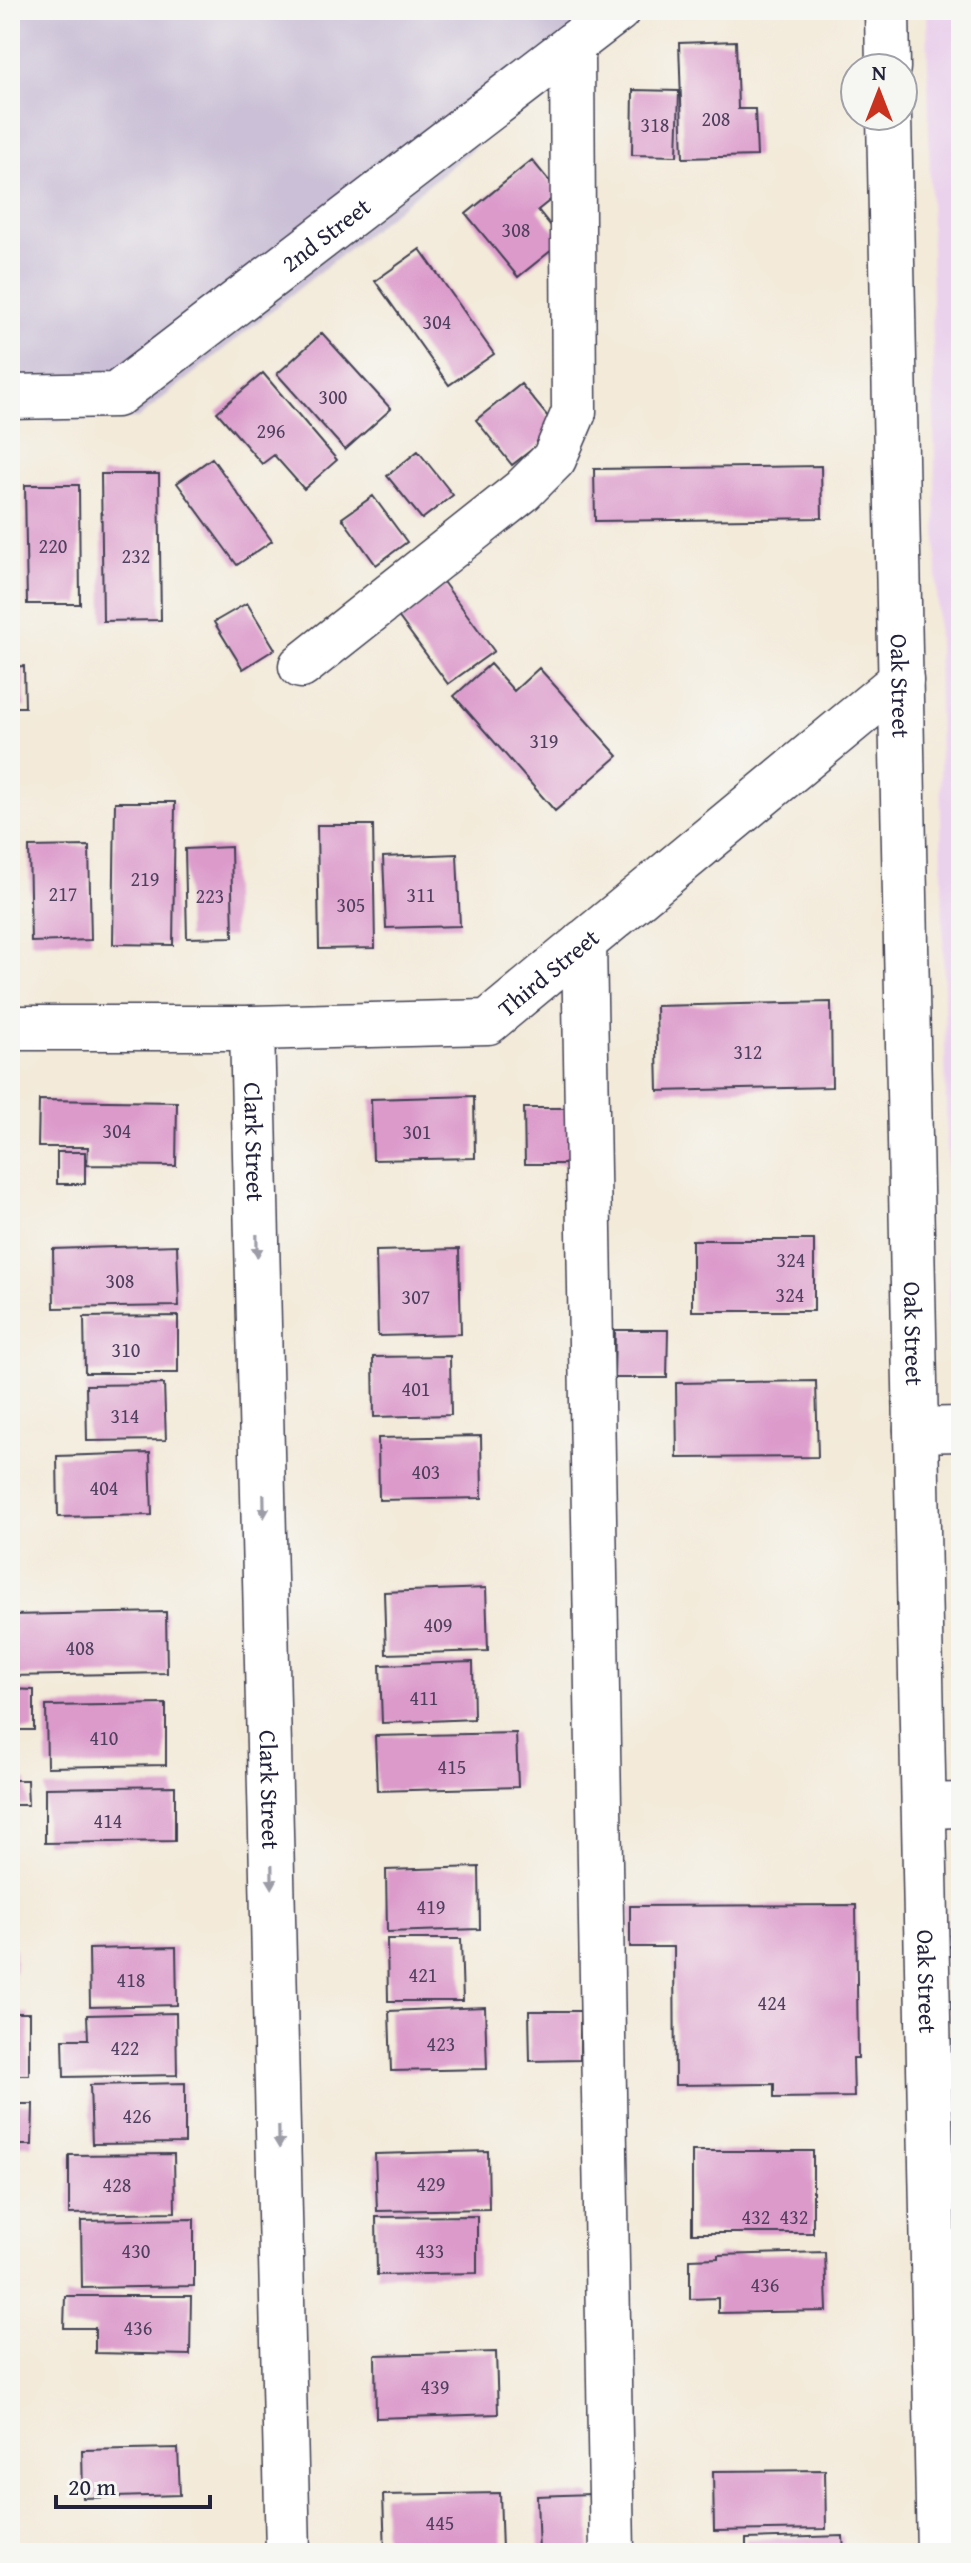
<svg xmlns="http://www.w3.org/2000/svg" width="971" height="2563" viewBox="0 0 971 2563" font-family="'Gentium Book Plus',serif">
<rect width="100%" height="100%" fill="#f6f6f2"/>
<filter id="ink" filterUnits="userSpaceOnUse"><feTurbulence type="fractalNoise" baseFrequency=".0125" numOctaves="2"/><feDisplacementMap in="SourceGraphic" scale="16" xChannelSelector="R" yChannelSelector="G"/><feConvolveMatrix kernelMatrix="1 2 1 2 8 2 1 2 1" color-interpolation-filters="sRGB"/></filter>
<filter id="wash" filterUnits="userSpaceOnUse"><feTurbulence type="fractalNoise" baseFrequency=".006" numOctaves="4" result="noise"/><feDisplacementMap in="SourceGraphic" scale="32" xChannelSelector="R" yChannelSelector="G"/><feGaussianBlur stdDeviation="1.8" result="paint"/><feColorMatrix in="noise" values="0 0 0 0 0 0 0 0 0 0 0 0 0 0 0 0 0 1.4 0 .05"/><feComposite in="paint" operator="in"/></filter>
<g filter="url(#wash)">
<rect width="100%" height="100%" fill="#f3ead9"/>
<!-- built -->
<path fill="#ead1ec" d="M927,10H961V1389L951,1390Z"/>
<!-- industrial -->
<path fill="#cabfd6" d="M10,10H645L137,419L10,421Z"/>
<g id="blocks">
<!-- building -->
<path fill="#dc9acb" d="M736,41L738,109H755L757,156L683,158L679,43Z
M633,90L679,91L677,156L632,155Z
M532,160L559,193L538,210L563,241L518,277L466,214Z
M420,249L494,354L449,385L375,281Z
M322,333L391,409L345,450L277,374Z
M263,373L337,460L304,489L274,455L262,464L217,412Z
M521,384L558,429L512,465L476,420Z
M418,451L453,495L422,519L387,476Z
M212,458L272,541L237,565L177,483Z
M821,466L822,518L595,521L594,469Z
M101,474H159L161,620L103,621Z
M25,485H79L80,604H27Z
M373,496L407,542L376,565L342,518Z
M441,579L494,651L448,684L395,612Z
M247,603L275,649L243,669L214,622Z
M490,664L514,691L539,668L618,756L555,811L454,696Z
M24,666L25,707H10V667Z
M115,802H175L173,945L113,944Z
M317,825H373L375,948L319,949Z
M89,846L91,940L31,942L29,847Z
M231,847L233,937L187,938L185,849Z
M457,854L460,926L386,928L383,857Z
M831,1002L832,1087L658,1091L656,1006Z
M474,1096L475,1158L373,1160L371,1099Z
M39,1100L177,1102L176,1166L87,1165L88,1147H38Z
M524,1108H571V1164H525Z
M57,1152H85V1184H57Z
M692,1240H814V1311H692Z
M177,1245L179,1306L54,1308L53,1249Z
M459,1249L461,1334L378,1336L376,1251Z
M178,1316V1373H85L84,1317Z
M615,1330H668L667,1378H614Z
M450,1356L451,1415L374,1417L373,1357Z
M816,1381L818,1457L677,1458L676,1383Z
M164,1384L166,1440L87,1441L86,1385Z
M481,1436L482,1498L379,1500L378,1438Z
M150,1453L152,1515L58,1517L57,1456Z
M486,1588L488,1651L386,1654L384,1592Z
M166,1612L167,1673L10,1676V1615Z
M473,1662L474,1719L382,1723L380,1665Z
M10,1689L34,1690V1730H10Z
M166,1704V1765L47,1767L46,1706Z
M516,1733L518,1787L377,1791L375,1736Z
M10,1780H27L28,1805H10Z
M175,1786V1841L45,1843V1788Z
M479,1867L480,1929L387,1932L386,1870Z
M856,1905L858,2058H853L854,2097L774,2098V2084L675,2085L674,1947H630V1906Z
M387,1939H461L463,2001H388Z
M176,1947L177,2005L90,2007L89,1949Z
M10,1948H15V1973L10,1972Z
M485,2007L487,2069L391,2071L389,2011Z
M529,2011H580V2060L530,2061Z
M10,2013H29V2075H10Z
M176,2013L177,2075L64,2077L63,2039H88L87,2015Z
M185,2083V2143L92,2144L90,2085Z
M10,2104H33L32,2145H10Z
M488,2151L489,2209L377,2211L375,2154Z
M692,2151H813V2233H692Z
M174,2154L175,2212L69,2214V2155Z
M477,2216V2273L377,2275L376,2217Z
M194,2219V2286L82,2288L81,2221Z
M825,2252L827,2311L718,2313V2298L690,2299V2259L718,2258V2255Z
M65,2296H191L190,2355L95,2353V2328H64Z
M496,2352L498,2414L376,2418L375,2355Z
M178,2448L180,2495L83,2498L82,2450Z
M825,2470L826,2529L714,2531L713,2471Z
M500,2493L502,2550L385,2553L383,2495Z
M590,2494V2552L539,2553L537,2496Z
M843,2536L844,2553H746V2539Z"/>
</g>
</g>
<g filter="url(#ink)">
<use href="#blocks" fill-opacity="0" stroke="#414053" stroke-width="2"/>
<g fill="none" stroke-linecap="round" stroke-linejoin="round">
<defs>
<g id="minor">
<path id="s1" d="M10,397L116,395L618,10"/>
<path d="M301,666L522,491L554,459L574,412L572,45"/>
<path d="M584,942L612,2553"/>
<path id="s2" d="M10,1028H252L488,1022L901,680"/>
<path id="s3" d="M252,1028L288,2553"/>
<path d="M924,1806L961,1805"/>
</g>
<g id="major">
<path d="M887,10L888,68"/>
<path id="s4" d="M889,116L939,2553"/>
<path d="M916,1430L961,1429"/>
</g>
</defs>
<!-- minor casing -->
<use href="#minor" stroke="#414053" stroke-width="47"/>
<!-- major casing -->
<use href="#major" stroke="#414053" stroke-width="47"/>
<!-- minor -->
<use href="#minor" stroke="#fff" stroke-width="44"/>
<!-- major -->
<use href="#major" stroke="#fff" stroke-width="44"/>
</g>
<!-- one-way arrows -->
<defs><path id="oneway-solid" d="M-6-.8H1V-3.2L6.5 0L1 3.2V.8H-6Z" transform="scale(2)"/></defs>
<g fill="#9c9ca7">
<use href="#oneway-solid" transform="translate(257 1246) rotate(89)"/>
<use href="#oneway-solid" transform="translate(264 1506) rotate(89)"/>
<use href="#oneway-solid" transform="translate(272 1877) rotate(89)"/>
<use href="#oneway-solid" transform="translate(279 2137) rotate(89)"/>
</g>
</g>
<g text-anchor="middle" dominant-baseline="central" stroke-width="6" stroke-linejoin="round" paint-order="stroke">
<!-- number labels -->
<g font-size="20" fill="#50405f">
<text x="716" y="118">208</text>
<text x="655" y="124">318</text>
<text x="516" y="229">308</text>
<text x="437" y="321">304</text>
<text x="333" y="396">300</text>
<text x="271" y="430">296</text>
<text x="53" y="545">220</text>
<text x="136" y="555">232</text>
<text x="544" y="740">319</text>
<text x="145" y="878">219</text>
<text x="63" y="893">217</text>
<text x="421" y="894">311</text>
<text x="210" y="895">223</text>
<text x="351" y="904">305</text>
<text x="748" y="1051">312</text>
<text x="117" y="1130">304</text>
<text x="417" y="1131">301</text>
<text x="791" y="1259">324</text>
<text x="120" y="1280">308</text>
<text x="790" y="1294">324</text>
<text x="416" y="1296">307</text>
<text x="126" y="1349">310</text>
<text x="416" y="1388">401</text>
<text x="125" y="1415">314</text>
<text x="426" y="1471">403</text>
<text x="104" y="1487">404</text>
<text x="438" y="1624">409</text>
<text x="80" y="1647">408</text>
<text x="424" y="1697">411</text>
<text x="104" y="1737">410</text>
<text x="452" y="1766">415</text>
<text x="108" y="1820">414</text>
<text x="431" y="1906">419</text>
<text x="423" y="1974">421</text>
<text x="131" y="1979">418</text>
<text x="772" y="2002">424</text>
<text x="441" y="2043">423</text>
<text x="125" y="2047">422</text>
<text x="137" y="2115">426</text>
<text x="431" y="2183">429</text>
<text x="117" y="2184">428</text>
<text x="756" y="2216">432</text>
<text x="794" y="2216">432</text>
<text x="136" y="2250">430</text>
<text x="430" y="2250">433</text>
<text x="765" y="2284">436</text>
<text x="138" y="2327">436</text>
<text x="435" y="2386">439</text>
<text x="440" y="2522">445</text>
</g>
<!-- street labels -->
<g font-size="24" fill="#22223b" stroke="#f6f6f2">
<text stroke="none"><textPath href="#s1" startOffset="370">2nd Street</textPath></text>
<text stroke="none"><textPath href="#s4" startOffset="570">Oak Street</textPath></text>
<text stroke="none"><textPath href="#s2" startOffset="556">Third Street</textPath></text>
<text stroke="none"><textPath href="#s3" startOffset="114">Clark Street</textPath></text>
<text stroke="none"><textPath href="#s4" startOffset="1218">Oak Street</textPath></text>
<text stroke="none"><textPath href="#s3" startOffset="762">Clark Street</textPath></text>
<text stroke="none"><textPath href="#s4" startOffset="1866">Oak Street</textPath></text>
</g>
</g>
<!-- margin -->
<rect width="971" height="2563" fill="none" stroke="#f6f6f2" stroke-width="40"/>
<!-- north arrow -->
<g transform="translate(879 92)"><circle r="38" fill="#f6f6f2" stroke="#a1a1a9" stroke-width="2"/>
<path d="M0-6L14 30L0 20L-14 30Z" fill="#c8321e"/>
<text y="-12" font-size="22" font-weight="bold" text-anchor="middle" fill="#22223b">N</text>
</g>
<!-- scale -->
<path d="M56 2495v12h154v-12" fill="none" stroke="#22223b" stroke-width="4"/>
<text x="68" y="2495" font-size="24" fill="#22223b" stroke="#f6f6f2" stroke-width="6" paint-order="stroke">20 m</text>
</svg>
